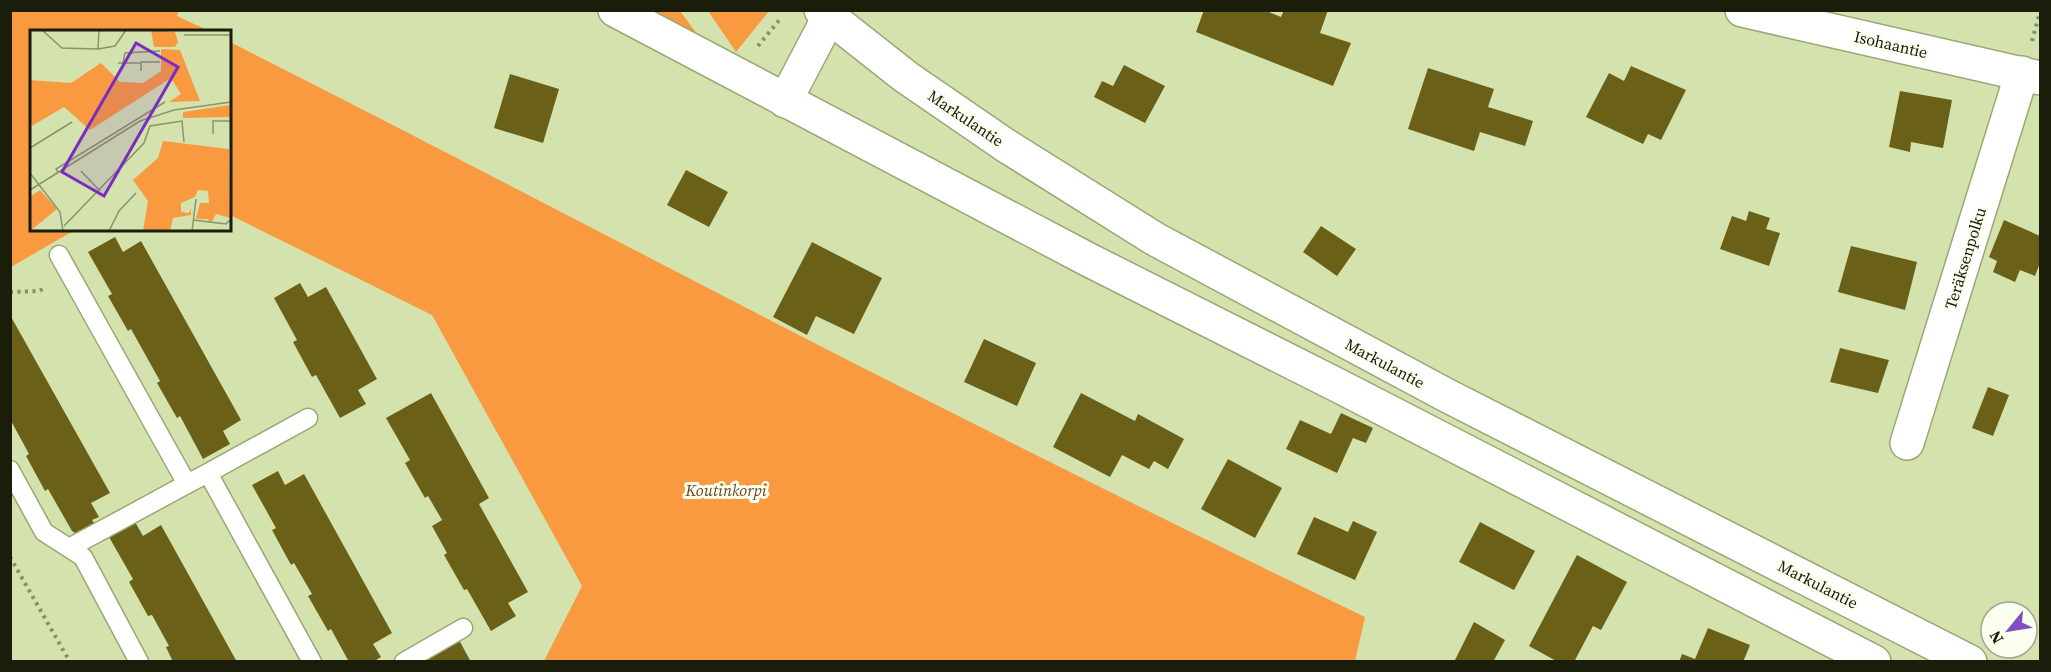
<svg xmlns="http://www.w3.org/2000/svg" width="2051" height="672" viewBox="0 0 2051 672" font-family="'Source Serif 4',serif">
<rect width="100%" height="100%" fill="#d4e3ad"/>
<!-- green -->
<path fill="#f99a40" d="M11,10L179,11L177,16L209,31L32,32V230H75L11,267Z
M650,11H680L697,34Z
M708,11H769L736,52Z
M230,42C450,153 669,269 889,381C1047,461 1205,540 1365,617L1355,661H544L582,586L432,315L230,215Z"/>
<!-- building -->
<path fill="#6b6017" d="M1204,10H1264L1281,17L1284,10H1328L1320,33L1351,43L1333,86L1196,32Z
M1124,65L1165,86L1145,123L1094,97L1102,81L1113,86Z
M1631,66L1686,90L1661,140L1648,134L1643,144L1586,117L1609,73L1624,81Z
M1428,68L1494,89L1488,107L1533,121L1525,146L1480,132L1474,151L1408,129Z
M510,74L559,89L543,143L494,128Z
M1900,91L1952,100L1943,148L1911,142L1910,152L1889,147Z
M686,170L728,192L709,227L667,205Z
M1749,211L1770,218L1766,229L1780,233L1769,266L1720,249L1732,216L1746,221Z
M2004,220L2040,236V263L2035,276L2020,270L2015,282L1993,272L1997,261L1989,257Z
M1321,226L1356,249L1337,276L1303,252Z
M115,237L123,252L141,241L241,420L223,431L230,444L203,459L180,416L177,418L157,383L160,381L131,329L128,331L108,296L112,294L88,252Z
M812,242L882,278L854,334L816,316L807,335L773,317Z
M1851,246L1917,262L1905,310L1838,292Z
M300,283L308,297L326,287L377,379L358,390L366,404L340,418L316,375L312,377L293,342L297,340L274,298Z
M10,315L110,493L91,503L99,517L92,520L94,523L75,533L72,531L48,489L45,491L26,456L29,454L10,419Z
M984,339L1036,363L1017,406L964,382Z
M1840,348L1889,360L1878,393L1830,382Z
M1988,387L2009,395L1993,436L1972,428Z
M431,393L489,498L479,504L528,592L508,603L516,616L491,631L467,589L464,590L444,555L447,553L432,526L442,520L428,496L425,498L405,463L410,460L386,418Z
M1081,393L1135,421L1138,414L1184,439L1168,469L1154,461L1149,469L1122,455L1110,477L1053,447Z
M1341,413L1373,428L1366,443L1353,438L1337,473L1286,449L1300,420L1331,434Z
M1228,459L1282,488L1255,538L1201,509Z
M278,471L285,485L304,474L392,633L373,644L381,657L373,662H349L331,629L328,631L308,596L312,594L294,563L291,565L272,530L276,528L252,485Z
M1314,517L1348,532L1353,521L1377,532L1355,580L1297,554Z
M135,522L143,536L161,525L237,662H173L166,647L169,646L152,615L148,616L129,582L133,579L109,537Z
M1480,522L1535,551L1514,590L1459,562Z
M1577,555L1627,582L1601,630L1593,626L1574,662H1558L1529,646Z
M1474,622L1505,640L1493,662H1454Z
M1708,628L1750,645L1743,662H1679L1682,654L1695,659Z
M459,640L471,662H421Z"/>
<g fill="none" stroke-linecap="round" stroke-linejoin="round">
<defs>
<path id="lane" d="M59,255L187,484L208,473
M308,418L208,473L312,662
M10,470L44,532L83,557L139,662
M69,548L187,484
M404,662L463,628"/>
<path id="street" d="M615,10L1089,260L1343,388L1874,662
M1742,10L2040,78
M785,101L829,17
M1907,443L2022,73"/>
<path id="secondary" d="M821,10L906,77L1005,145L1155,239L1446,395L1970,662"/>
</defs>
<!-- lane casing -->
<use href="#lane" stroke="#99a774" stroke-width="21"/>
<!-- street casing -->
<use href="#street" stroke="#99a774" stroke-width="36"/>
<!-- secondary casing -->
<use href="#secondary" stroke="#99a774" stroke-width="36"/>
<!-- path -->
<path stroke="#859068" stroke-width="4" stroke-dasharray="3 4.5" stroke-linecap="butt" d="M2032,41L2040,12
M758,46L781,18
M10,292L39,291L45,288
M10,557L70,662"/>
<!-- lane -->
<use href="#lane" stroke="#fff" stroke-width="18"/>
<!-- street -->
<use href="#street" stroke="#fff" stroke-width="33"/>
<!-- secondary -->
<use href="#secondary" stroke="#fff" stroke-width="33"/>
</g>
<g text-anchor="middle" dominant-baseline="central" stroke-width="6" stroke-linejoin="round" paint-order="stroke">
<!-- street labels -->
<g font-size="16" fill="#191d09" stroke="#faffef">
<text transform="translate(1891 44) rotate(13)">Isohaantie</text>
<text transform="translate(966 118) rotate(34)">Markulantie</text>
<text transform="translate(1965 258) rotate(-73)">Teräksenpolku</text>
<text transform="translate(1385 363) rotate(28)">Markulantie</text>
<text transform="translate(1818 584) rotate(27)">Markulantie</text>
</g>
<!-- park labels -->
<g font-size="16" font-style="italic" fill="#6b4421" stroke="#faffef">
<text x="726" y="490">Koutinkorpi</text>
</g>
</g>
<!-- overview -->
<g transform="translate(30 30)">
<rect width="201" height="201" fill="#d4e3ad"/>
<path d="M121,0L145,2L148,12L145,17H124ZM131,19L150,20L170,71L139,72L151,64L141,48L60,100L34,77L0,97V50L41,53L71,33L90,52L113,53L131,41ZM200,75L201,90L199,87L153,88V82ZM133,111L199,119L200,188L186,184L181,193L177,189H166L170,173H179L178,161L168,160L165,167L151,173V182L159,183L161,178V185L143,188L140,201H113L118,171L103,150L128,128ZM10,160L27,179L0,201V167Z" fill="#f99a40"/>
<path fill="none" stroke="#89946b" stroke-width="1.5" d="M12,0L32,18L68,19L85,16L96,0M154,5H201M68,19L69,0M111,32H130M88,33H111V41M93,33L95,23L130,21M183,104V91H201M0,118L42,92M51,141L70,161M28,142L26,139L135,72M0,143L30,182L33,201M0,160L110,91L144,80L201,72M163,190L196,194L201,189M34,196L114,113L120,96L152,91L154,112M79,201L89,181L106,163M162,201L166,169"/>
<path fill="#7b2cbf" fill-opacity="0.15" stroke="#7b2cbf" stroke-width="3" d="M106,13L148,37L74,166L32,142Z"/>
<rect width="201" height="201" fill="none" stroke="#191d09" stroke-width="3"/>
</g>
<!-- border -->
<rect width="2051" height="672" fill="none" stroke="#191d09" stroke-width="24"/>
<!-- north arrow -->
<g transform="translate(2009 630) rotate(240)"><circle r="28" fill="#faffef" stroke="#a0a593" stroke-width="1.5"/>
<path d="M0-4.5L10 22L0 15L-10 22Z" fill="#824ec6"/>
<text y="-9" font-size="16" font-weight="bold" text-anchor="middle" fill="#191d09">N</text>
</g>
</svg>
